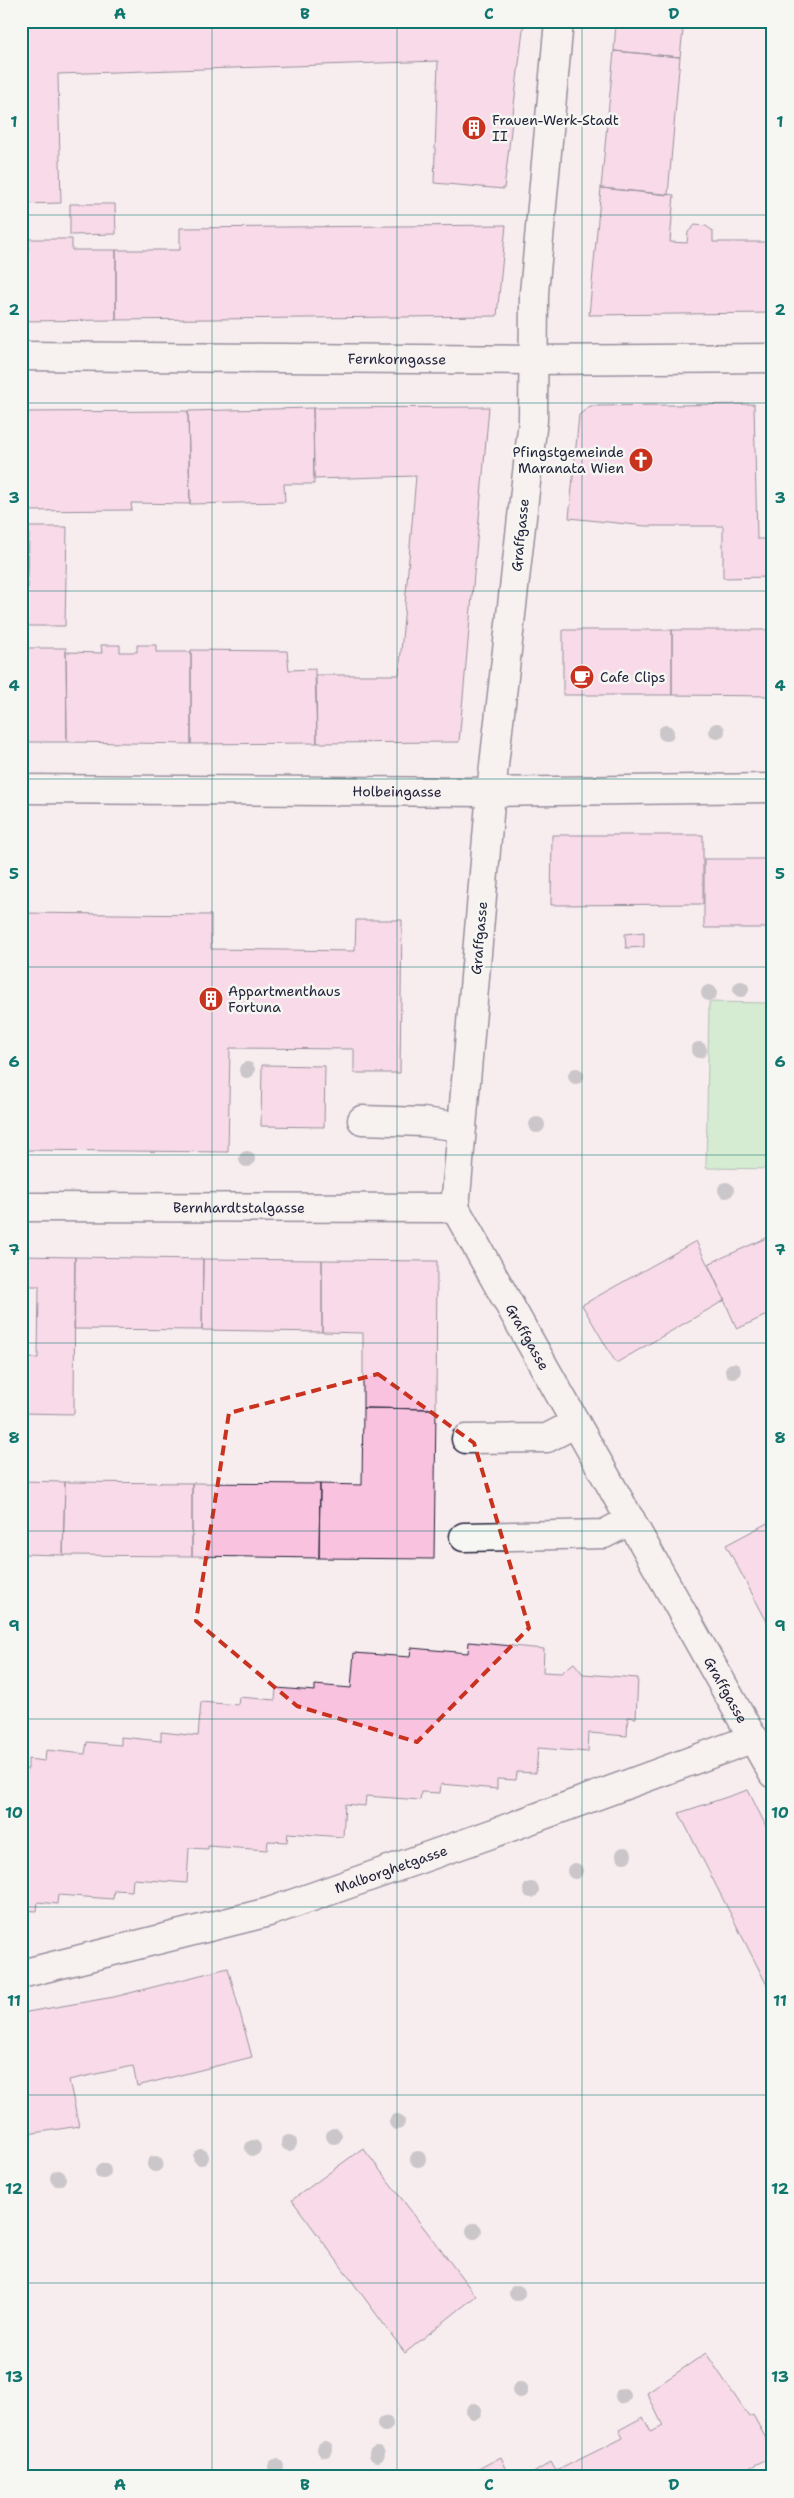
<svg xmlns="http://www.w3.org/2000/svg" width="794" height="2498" viewBox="0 0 794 2498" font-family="'Shantell Sans',sans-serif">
<rect width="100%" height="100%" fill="#f7ecee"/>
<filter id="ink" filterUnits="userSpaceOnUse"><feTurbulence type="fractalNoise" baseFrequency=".02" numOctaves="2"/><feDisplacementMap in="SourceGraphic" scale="10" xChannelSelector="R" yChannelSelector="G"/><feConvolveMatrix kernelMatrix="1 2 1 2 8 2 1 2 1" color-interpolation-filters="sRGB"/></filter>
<g filter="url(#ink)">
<!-- green -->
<path fill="#aae8af" stroke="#668575" d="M709,1002L773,1003V1169L706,1168Z"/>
<!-- building -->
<path fill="#f9c3df" stroke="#22223b" d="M21,21H524L504,189L434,183L438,61L58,74L61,203L21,204Z
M616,21H684L680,57L614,51Z
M614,51L680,57L668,195L601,188Z
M601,188L674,195L670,242L687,243L688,232L695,225L706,226L713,231V242H769V313L589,315Z
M70,204H115L116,234L70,235Z
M506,225L497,316L116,320V250H180V228Z
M29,239H72V250H116V320L21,321V251H28Z
M768,244H773V313H769Z
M754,404L757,539H773V577L723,578V526H646L569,518L579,415L590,406Z
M489,407L459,742L317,743L316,675H399L416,476L314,479L313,408Z
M313,408L314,484H284L285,502L190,504L188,411Z
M188,411L190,504L131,503L132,510L21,511V412Z
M29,527H67L65,626H21V588H28Z
M563,630H672V695H563Z
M672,630H773V696L672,695Z
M101,645H120V652H137V645H156V652H191V744L67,742L66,652L102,653Z
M21,648H66L67,742H21Z
M191,650L287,651L289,670L315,669L317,743L191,744Z
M552,835H703V904L551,905Z
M704,859H773V928H704Z
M21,913L211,915V949L355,951L356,920H402L400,1073H354V1049L230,1048L228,1152L21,1150Z
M644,932V947L626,948L625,934Z
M262,1065L325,1066L324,1127L261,1126Z
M773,1235V1312L737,1329L708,1264Z
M696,1241L725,1300L616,1363L582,1305Z
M21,1256L75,1257L74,1414L21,1413V1358H38L39,1286H21Z
M75,1257L203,1259L202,1330L74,1329Z
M203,1259L322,1260V1332L202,1330Z
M322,1260L437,1261L436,1409L363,1408V1333L322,1332Z
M363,1408L436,1409L434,1559L319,1558L320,1484L362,1485Z
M21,1481L65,1482L63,1555L21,1554Z
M65,1482L192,1483V1556L63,1555Z
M192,1483L320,1484L319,1558L192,1556Z
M773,1520V1633L726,1545Z
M469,1642L544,1649L543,1672L561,1673L574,1663L583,1674L638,1678L636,1718L628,1717L627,1736L589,1733L588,1752L538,1748L536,1773L517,1772L516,1780L497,1779V1789L441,1784L440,1793L421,1792L420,1800L366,1796L365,1806L345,1804L343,1837L288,1833L287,1842L268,1841L267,1850L208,1846V1849L189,1848L187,1883L133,1879L132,1891L114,1890L113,1899L58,1895L57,1904L38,1902L37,1911L21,1910V1769H28V1759L45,1761L46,1750L85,1754L87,1742L121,1745V1737L161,1741V1732L198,1736L201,1702L238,1705L239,1697L275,1700L276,1688L315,1691V1685L351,1688L354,1653L410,1657L411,1648L468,1653Z
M748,1790L773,1840V1997L679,1813Z
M228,1968L252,2057L137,2086L133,2066L69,2080L79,2126L21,2135V2013L114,1997Z
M363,2148L476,2296L405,2353L292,2200Z
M706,2353L749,2417L753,2415L773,2451V2456L731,2477H527L551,2462L556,2471L623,2438L619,2430L643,2417L651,2432L663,2426L647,2393Z
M501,2457L510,2477H463Z"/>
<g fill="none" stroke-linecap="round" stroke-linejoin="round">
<defs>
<g id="minor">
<path id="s1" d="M559,21L534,293L533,420L491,792L455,1208L773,1774"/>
<path id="s2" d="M21,356L533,360L773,358"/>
<path id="s3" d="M21,789L491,792L773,788"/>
<path d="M362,1120L423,1122L462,1127"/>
<path id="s4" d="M21,1207L455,1208"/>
<path d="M466,1439L547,1438L576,1423"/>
<path d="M464,1537L604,1534L631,1520"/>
<path id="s5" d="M21,1974L269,1912L494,1833L754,1738"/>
</g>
</defs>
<!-- minor casing -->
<use href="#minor" stroke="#22223b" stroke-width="31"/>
<!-- minor -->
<use href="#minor" stroke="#f6f6f2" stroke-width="28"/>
</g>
<!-- trees -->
<g fill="#95989c">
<circle cx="717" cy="731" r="8"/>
<circle cx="666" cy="733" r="8"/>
<circle cx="741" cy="989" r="8"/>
<circle cx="709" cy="993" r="8"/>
<circle cx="699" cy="1050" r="8"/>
<circle cx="247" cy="1070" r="8"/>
<circle cx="576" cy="1076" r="8"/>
<circle cx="537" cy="1125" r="8"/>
<circle cx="247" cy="1159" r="8"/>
<circle cx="726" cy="1190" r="8"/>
<circle cx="733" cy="1371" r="8"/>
<circle cx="624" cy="1855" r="8"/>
<circle cx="575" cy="1871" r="8"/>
<circle cx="531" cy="1890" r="8"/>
<circle cx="397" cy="2122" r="8"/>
<circle cx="334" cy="2136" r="8"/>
<circle cx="289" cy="2143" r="8"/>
<circle cx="253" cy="2148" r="8"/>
<circle cx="201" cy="2157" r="8"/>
<circle cx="418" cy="2159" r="8"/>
<circle cx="155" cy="2164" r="8"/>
<circle cx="103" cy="2171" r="8"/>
<circle cx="58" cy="2178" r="8"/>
<circle cx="474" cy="2231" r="8"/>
<circle cx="517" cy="2293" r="8"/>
<circle cx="520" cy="2390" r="8"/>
<circle cx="623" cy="2396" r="8"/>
<circle cx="474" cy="2411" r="8"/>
<circle cx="385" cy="2424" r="8"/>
<circle cx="325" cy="2449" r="8"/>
<circle cx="377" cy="2454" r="8"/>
<circle cx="276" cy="2467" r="8"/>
</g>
</g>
<!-- marked area -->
<path d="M0 0H794V2498H0ZM378,1374L474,1443L529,1628L417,1742L297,1706L196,1621L229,1413Z" fill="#f7ecee" fill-opacity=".55" fill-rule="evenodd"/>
<path fill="none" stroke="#c8321e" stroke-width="4" stroke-dasharray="10 6" stroke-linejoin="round" d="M378,1374L474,1443L529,1628L417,1742L297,1706L196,1621L229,1413Z"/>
<!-- grid -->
<path fill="none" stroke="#0f766e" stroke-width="1" stroke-opacity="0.55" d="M212,21V2477M397,21V2477M582,21V2477M21,215H773M21,403H773M21,591H773M21,779H773M21,967H773M21,1155H773M21,1343H773M21,1531H773M21,1719H773M21,1907H773M21,2095H773M21,2283H773"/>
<!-- icons -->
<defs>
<symbol id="building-disc" viewBox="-11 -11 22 22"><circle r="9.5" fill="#c8321e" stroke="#f6f6f2"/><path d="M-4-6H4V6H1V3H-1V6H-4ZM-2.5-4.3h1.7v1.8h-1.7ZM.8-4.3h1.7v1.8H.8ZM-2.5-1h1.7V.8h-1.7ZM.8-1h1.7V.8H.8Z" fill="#fff"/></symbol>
<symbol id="church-disc" viewBox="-11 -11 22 22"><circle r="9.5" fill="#c8321e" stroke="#f6f6f2"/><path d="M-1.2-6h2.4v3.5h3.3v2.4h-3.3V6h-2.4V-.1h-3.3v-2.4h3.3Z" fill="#fff"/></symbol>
<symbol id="cafe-disc" viewBox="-11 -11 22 22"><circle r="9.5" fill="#c8321e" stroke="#f6f6f2"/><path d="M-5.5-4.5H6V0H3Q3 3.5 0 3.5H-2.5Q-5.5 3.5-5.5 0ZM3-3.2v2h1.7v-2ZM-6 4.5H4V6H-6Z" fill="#fff"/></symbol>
</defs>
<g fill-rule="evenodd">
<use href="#building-disc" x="460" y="114" width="28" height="28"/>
<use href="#church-disc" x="627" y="446" width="28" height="28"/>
<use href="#cafe-disc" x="568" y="663" width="28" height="28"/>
<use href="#building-disc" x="197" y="985" width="28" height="28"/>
</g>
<g text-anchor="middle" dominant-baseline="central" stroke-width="5" stroke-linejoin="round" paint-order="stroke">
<!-- poi labels -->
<g font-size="14" fill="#22223b" stroke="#f6f6f2" text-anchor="start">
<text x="492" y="120">Frauen-Werk-Stadt<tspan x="492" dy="16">II</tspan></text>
<text x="624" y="452" text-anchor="end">Pfingstgemeinde<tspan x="624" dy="16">Maranata Wien</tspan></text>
<text x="600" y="677">Cafe Clips</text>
<text x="228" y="991">Appartmenthaus<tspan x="228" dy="16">Fortuna</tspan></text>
</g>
<!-- street labels -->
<g font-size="14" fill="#22223b" stroke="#f6f6f2">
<text stroke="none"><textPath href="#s2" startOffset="376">Fernkorngasse</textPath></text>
<text transform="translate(520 535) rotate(-84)">Graffgasse</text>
<text stroke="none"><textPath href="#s3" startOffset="376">Holbeingasse</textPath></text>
<text transform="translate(479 938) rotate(-85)">Graffgasse</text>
<text stroke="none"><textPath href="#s4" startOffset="218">Bernhardtstalgasse</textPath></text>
<text stroke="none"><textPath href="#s1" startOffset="1340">Graffgasse</textPath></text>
<text stroke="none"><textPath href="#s1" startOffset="1745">Graffgasse</textPath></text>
<text stroke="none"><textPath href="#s5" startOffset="385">Malborghetgasse</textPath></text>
</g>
</g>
<!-- margin -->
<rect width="794" height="2498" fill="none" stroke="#f6f6f2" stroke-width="55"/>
<rect x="28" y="28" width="738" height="2442" fill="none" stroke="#0f766e" stroke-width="2"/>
<g font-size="16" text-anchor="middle" font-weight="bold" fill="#0f766e">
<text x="120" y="19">A</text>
<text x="305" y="19">B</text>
<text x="489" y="19">C</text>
<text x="674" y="19">D</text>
<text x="14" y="127">1</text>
<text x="780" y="127">1</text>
<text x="14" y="315">2</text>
<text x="780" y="315">2</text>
<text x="14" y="503">3</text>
<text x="780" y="503">3</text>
<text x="14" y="691">4</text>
<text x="780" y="691">4</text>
<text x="14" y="879">5</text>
<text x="780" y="879">5</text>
<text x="14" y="1067">6</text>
<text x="780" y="1067">6</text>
<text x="14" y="1255">7</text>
<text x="780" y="1255">7</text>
<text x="14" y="1443">8</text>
<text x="780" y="1443">8</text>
<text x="14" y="1631">9</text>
<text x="780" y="1631">9</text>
<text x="14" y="1818">10</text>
<text x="780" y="1818">10</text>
<text x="14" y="2006">11</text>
<text x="780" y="2006">11</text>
<text x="14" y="2194">12</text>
<text x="780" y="2194">12</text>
<text x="14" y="2382">13</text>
<text x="780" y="2382">13</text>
<text x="120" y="2490">A</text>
<text x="305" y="2490">B</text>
<text x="489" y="2490">C</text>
<text x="674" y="2490">D</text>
</g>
</svg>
